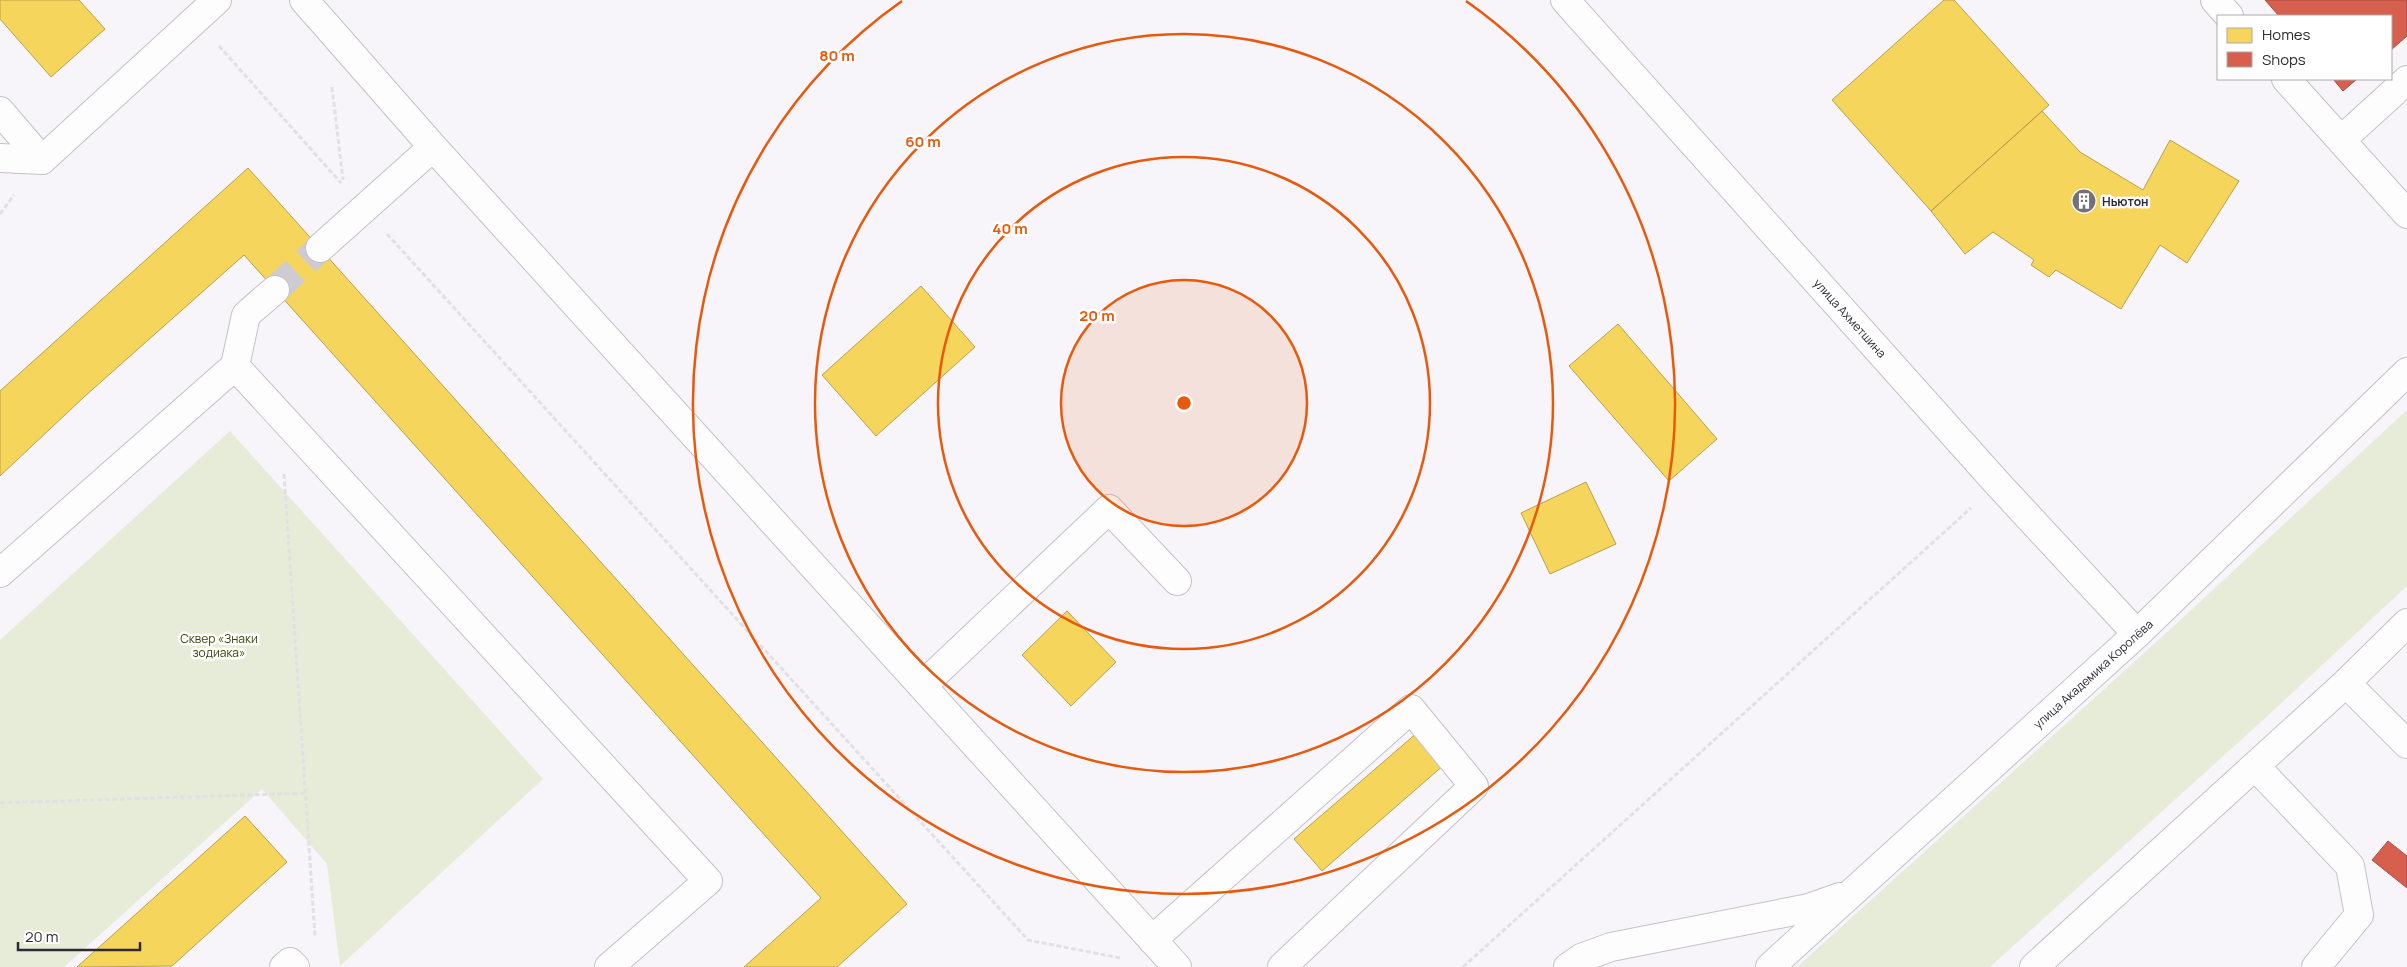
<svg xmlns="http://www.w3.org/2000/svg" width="2407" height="967" viewBox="0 0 2407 967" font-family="Manrope,sans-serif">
<rect width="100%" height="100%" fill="#f7f4fa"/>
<!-- green -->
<path fill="#e7ecd9" d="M2407,410V586L2262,721L1990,967H1797L2175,625Z
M230,431L543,779L340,966L327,864L262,789L64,967H0V640Z"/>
<!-- homes -->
<path fill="#f6d55c" stroke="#baa14f" d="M0,0H79L105,29L51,77L0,19Z
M1944,0H1954L2049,105L1931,211L1832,100Z
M2042,111L2080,152L2143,190L2170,140L2239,181L2187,263L2160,245L2121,309L2056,270L2049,277L2031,265L2034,260L1993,232L1965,254L1931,211Z
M248,168L907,904L837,967H744L821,898L244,255L84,397L0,476V391Z
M921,286L975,347L876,436L822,375Z
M1618,324L1717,439L1669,481L1569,366Z
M1586,482L1616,544L1550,574L1521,513Z
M1067,611L1116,662L1071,706L1022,655Z
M1418,732L1445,764L1322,871L1294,839Z
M245,816L287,862L172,966L77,967Z"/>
<!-- shops -->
<path fill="#d6604d" stroke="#a45045" d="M2265,0H2407V36L2391,50V16H2279Z
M2333,79H2357L2343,91Z
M2388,841L2407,856V888L2372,860Z"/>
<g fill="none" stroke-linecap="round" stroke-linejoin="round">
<!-- minor-tunnel -->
<path stroke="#cfcbd2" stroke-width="28" stroke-dasharray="28 14" stroke-linecap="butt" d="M275,290L320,248"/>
<defs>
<path id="minor" d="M304,0L433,147L1177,967
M1565,0L1998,484L2137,634
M2215,0L2229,16
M2286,79L2407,214
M0,111L42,160
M2341,140L2407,80
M0,158L42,160L217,0
M320,248L433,147
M235,366L246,315L275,290
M0,573L235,366L708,881L609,967
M2346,683L2407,744
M922,686L1109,509L1177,581
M2255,766L2350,866L2359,915L2316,967
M1152,940L1411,709L1474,786L1282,967
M284,967L290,962L295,967
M1568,967L1581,958L1611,947L1809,908L1840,897
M1770,967L2137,634L2407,372
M2034,967L2346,683L2407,623"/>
</defs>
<!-- minor casing -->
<use href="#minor" stroke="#c4c1c8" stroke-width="30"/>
<!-- path -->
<path stroke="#e2e0e2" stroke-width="3" stroke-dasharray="5 2.5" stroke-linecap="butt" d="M219,46L341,183
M332,87L343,180
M0,214L14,195
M387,234L1028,940L1120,958
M284,474L315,936
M0,803L306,793
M1463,967L1971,508"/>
<!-- minor -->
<use href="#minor" stroke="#fefdfe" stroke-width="28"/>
</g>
<!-- distance rings -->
<circle cx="1184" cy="403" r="123" fill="#e8590c" fill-opacity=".12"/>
<g fill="none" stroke="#e8590c" stroke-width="2.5">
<circle cx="1184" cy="403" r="123"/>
<circle cx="1184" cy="403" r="246"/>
<circle cx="1184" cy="403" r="369"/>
<path d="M1466 1A491 491 0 1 1 902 1"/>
</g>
<!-- icons -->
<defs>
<symbol id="building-disc" viewBox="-11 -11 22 22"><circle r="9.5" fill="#747078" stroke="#fff"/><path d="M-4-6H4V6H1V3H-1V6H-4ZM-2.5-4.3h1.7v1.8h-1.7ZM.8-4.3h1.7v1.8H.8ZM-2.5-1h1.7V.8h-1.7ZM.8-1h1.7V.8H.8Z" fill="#fff"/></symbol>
</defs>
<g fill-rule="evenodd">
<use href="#building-disc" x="2070" y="187" width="28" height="28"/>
</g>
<g text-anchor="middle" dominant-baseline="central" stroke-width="5" stroke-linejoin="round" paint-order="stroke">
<!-- poi labels -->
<g font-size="12" font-weight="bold" fill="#2e2932" stroke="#fff" text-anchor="start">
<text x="2102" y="201">Ньютон</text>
</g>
<!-- street labels -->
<g font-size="12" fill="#2e2932" stroke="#fff">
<text transform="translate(1850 318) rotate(48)">улица Ахметшина</text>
<text transform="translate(2093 674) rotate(-42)">улица Академика Королёва</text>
</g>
<!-- park labels -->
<g font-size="12" fill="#3b4703" stroke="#fff">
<text x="219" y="638">Сквер «Знаки<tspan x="219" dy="14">зодиака»</tspan></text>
</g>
</g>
<circle cx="1184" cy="403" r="8" fill="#e8590c" stroke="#fff" stroke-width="2.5"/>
<g font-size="15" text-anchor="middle" font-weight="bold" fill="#e8590c" stroke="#fff" stroke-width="5" stroke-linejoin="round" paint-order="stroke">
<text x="837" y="61">80 m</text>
<text x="923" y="147">60 m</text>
<text x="1010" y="234">40 m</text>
<text x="1097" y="321">20 m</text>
</g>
<!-- legend -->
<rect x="2217" y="15" width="175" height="65" fill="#ffffff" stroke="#aba9ad"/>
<rect x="2227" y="28" width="25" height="15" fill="#f6d55c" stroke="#aba9ad"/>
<text x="2262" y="40" font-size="15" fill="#2e2932">Homes</text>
<rect x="2227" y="52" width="25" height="15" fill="#d6604d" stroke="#aba9ad"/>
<text x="2262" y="65" font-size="15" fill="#2e2932">Shops</text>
<!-- scale -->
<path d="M18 942v8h122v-8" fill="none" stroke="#2e2932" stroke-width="2.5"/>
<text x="25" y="942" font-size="15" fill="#2e2932" stroke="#ffffff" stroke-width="4" paint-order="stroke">20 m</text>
</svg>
